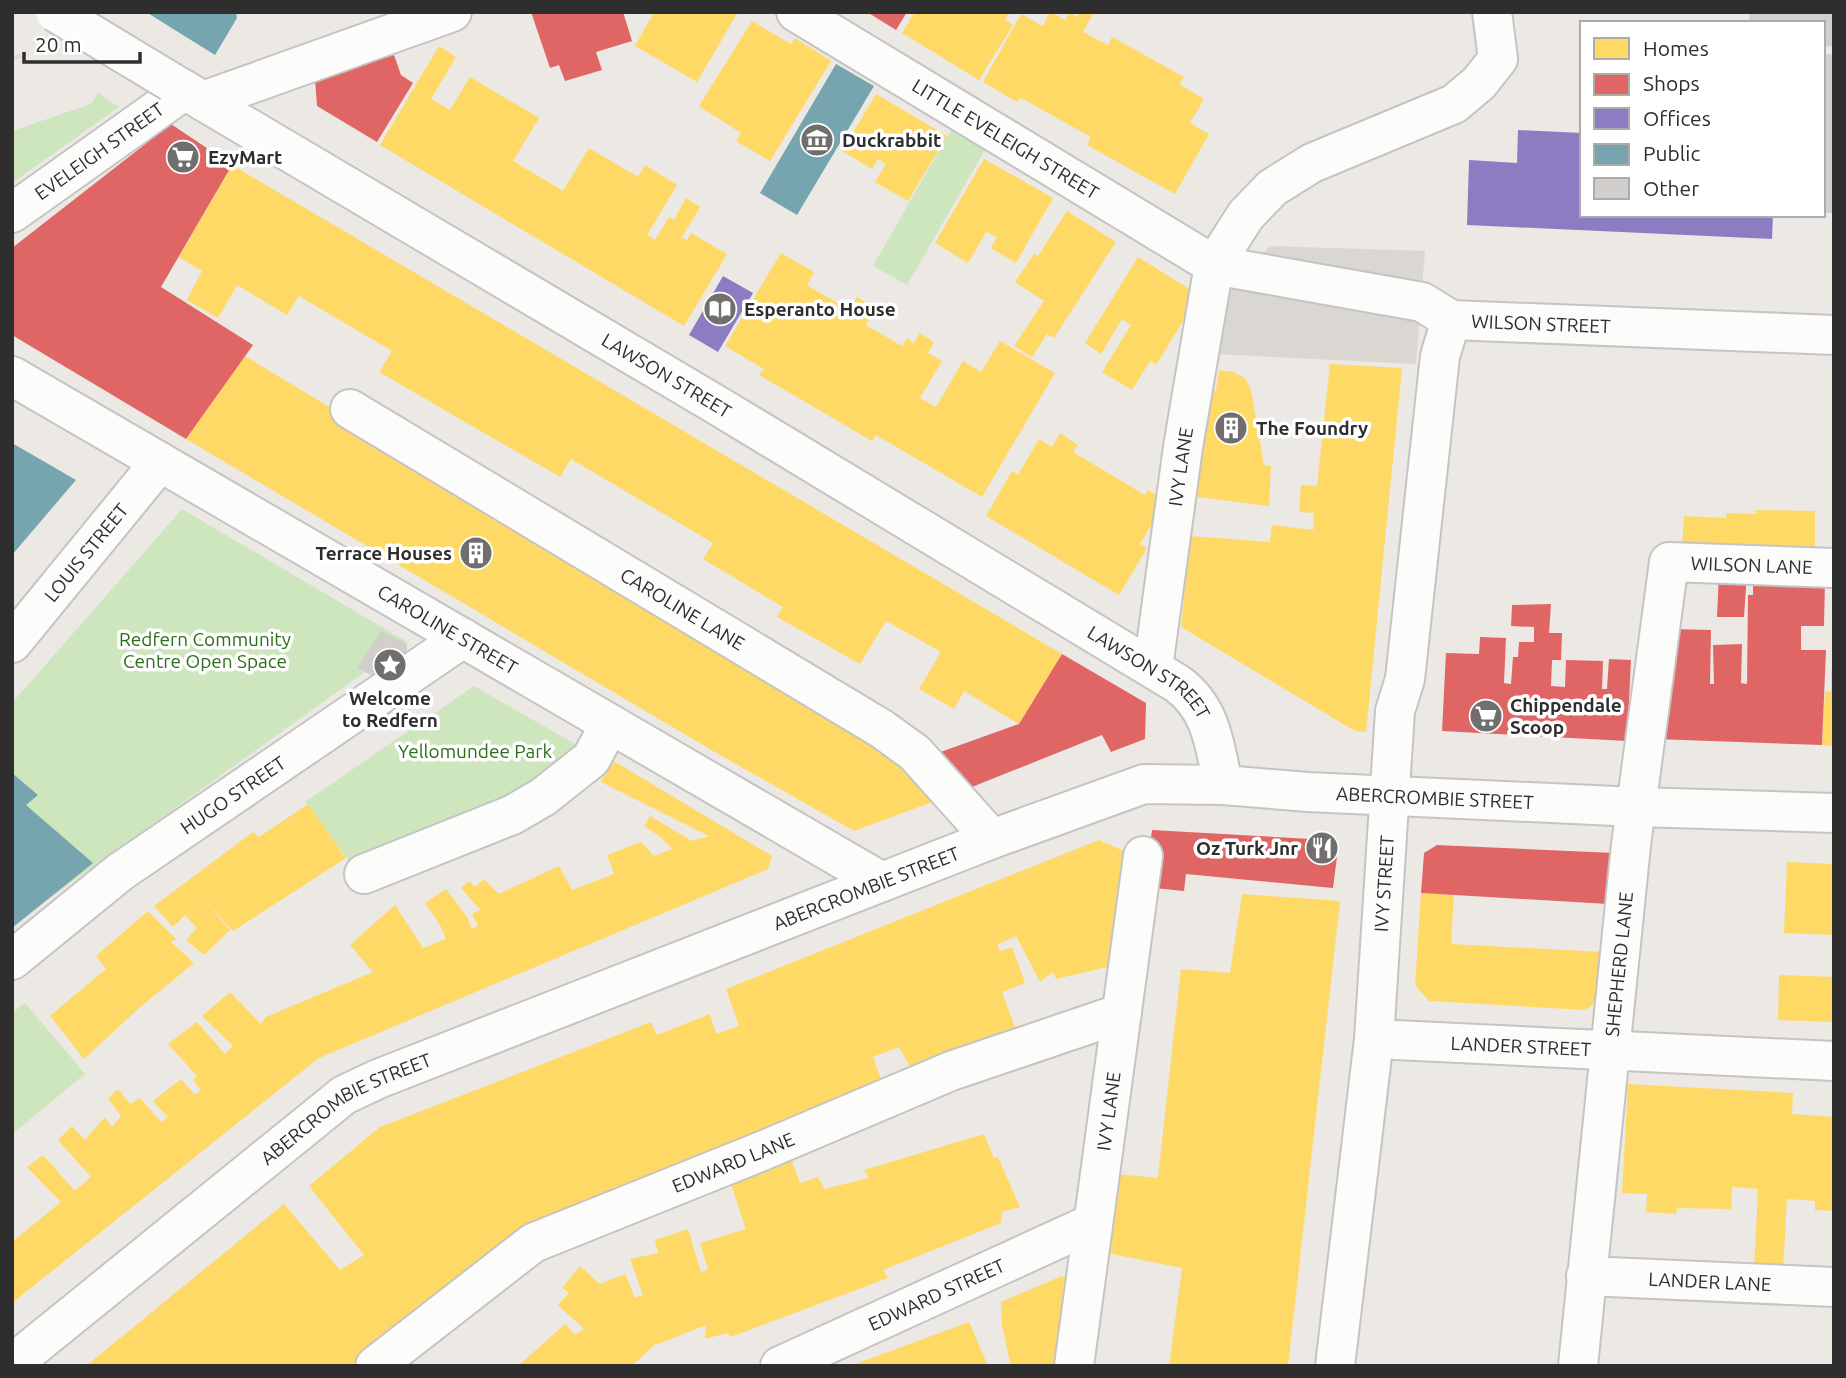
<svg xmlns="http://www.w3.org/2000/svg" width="1846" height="1378" viewBox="0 0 1846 1378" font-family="Ubuntu,sans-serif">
<rect width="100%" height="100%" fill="#ece8e4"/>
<!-- green -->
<path fill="#cee6be" d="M98,93L119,107L12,183V131L91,104Z
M951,130L985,150L907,285L873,266Z
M182,509L407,642L12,925V703Z
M474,686L582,748C511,797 434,833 356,870L305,802Z
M25,1003L85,1074L12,1134V1013Z"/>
<!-- plaza -->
<path fill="#dad6d2" d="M1270,246L1425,251L1416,364L1215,354L1224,299Z"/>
<!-- homes -->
<path fill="#ffd966" d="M654,12H738L697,82L635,46Z
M915,12H1010L1005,20L1013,25L979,80L902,33Z
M1050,12L1065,20L1069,13L1077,17L1080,12H1094L1083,32L1108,45L1112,37L1184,77L1179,84L1204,99L1190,123L1209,134L1175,194L1087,145L1091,137L1021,98L1017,102L983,82L1021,14L1043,26Z
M752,21L791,44L795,38L831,61L770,161L736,141L741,133L699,106Z
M439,46L456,57L431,99L450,110L470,77L539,118L513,161L563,191L589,148L638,177L645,165L677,185L647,235L655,240L669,217L674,220L686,198L700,207L682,237L687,240L691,233L727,254L684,326L380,145Z
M876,94L947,136L908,201L875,182L886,164L878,159L872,169L842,151Z
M984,159L1053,198L1016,263L991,248L997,237L986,232L968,263L935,243Z
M232,165L1062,654L1019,724L964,691L954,709L919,689L941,652L886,621L860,664L777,617L783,607L703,559L713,543L571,459L560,477L379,372L392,351L299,296L287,315L237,285L218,318L187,300L202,271L179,257Z
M1067,211L1116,242L1054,338L1047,334L1032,357L1014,346L1044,301L1015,282L1034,254L1038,256Z
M781,253L814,272L807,285L849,310L857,297L875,308L866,325L902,346L907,338L914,343L920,333L934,342L928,353L942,361L920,398L936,407L963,361L981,372L1000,341L1055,373L982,497L876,435L872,441L759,375L764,369L725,346Z
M1138,257L1199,295L1156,365L1150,361L1132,390L1102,372L1131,325L1122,319L1101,354L1085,343Z
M245,356L762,668L888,741L943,798L854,831L713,751L186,439Z
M1330,364L1402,368L1366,732L1355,731L1181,627L1190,536L1270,542L1272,525L1313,530L1314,513L1299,512L1301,485L1317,486Z
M1219,370L1233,372L1245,378L1251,390L1264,465L1271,466L1269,506L1197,497L1209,390L1216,391Z
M1060,433L1078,445L1073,452L1145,495L1148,490L1166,500L1140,544L1147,548L1119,595L986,516L1012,471L1018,475L1039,439L1052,447Z
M1756,510L1815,511V552L1682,548L1684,516L1727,518L1726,513L1756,514Z
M1831,671H1834V746L1822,745L1825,692L1831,691Z
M612,760L772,856L768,869L319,1058L12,1303V1242L61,1202L27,1167L43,1155L75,1191L91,1177L58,1140L72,1126L85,1140L105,1117L112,1127L121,1116L108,1098L118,1089L130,1104L140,1098L161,1122L168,1117L153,1101L181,1079L195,1095L201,1090L193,1080L197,1076L168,1044L197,1022L225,1054L233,1046L202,1016L230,992L261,1024L266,1017L373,972L350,945L395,905L423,948L446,939L440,925L425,903L446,889L467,917L472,929L478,926L472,914L480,910L461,888L469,881L475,887L484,879L499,894L559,866L572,890L614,874L607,855L641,842L654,856L672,849L662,838L644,826L650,816L692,841L709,836L601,782Z
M308,804L346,858L233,931L202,898L230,930L204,955L186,940L197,928L185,915L173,927L154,906L253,832L259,837Z
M1099,840L1124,851L1107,967L1056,979L1053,972L1040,982L1016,936L997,945L1000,951L1012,947L1025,983L1002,992L1019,1038L914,1074L899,1047L873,1057L881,1080L685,1171L362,1366H86L284,1204L340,1270L364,1255L309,1186L380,1127L651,1022L657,1035L710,1014L716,1034L739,1026L726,989Z
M1787,862L1834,864V935L1784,933Z
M1421,893L1454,895L1451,944L1603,952L1601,999L1585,1010L1429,1001L1415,985Z
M1242,894L1340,901L1288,1366H1169L1182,1268L1107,1253L1117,1174L1158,1178L1181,969L1230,973Z
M148,911L176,939L171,942L194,963L138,1009L84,1059L50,1016L106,969L96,956Z
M1779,975L1834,977V1022L1778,1020Z
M1628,1084L1793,1093L1792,1114L1834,1117V1211L1815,1210V1201L1787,1199L1783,1271L1754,1269L1758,1189L1732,1187L1731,1209L1677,1208L1676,1214L1646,1212L1647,1194L1622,1193Z
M984,1134L994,1158L998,1157L1020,1207L1002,1212L1001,1223L883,1270L888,1278L731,1337L727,1333L705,1339L706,1325L653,1346L632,1366H518L565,1324L575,1335L584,1329L558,1305L569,1293L562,1288L580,1266L600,1284L625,1274L635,1298L643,1295L630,1259L658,1253L655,1240L688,1229L701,1272L708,1269L700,1243L746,1229L728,1176L789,1153L800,1183L818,1177L824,1189L869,1178L864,1170Z
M1062,1276L1069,1282L1058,1366H1011L1002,1326L1001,1302Z
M969,1322L988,1366H853V1365Z"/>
<!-- shops -->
<path fill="#e06666" d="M531,12H623L632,41L596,52L602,70L565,81L559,65L550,68Z
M867,12H907L896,30Z
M394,55L401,75L413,83L377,142L317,106L315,80Z
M171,124L232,165L161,287L253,345L186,439L12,335V248Z
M1719,573H1747L1744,617H1717Z
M1753,580H1825L1824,626H1801V650H1826L1822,745L1655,739L1672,629L1711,630L1710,684H1714L1713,645L1742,644L1741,683L1747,684L1748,595H1753Z
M1551,604L1549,633H1562L1561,660H1552L1551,686L1565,687L1566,660L1603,661L1602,689H1607L1609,659L1631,660L1627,741L1442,731L1446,653L1479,654L1480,637L1506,638L1504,683L1511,684L1513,657H1518L1519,642H1534V627L1511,626L1512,605Z
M1062,654L1146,703L1145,739L1111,752L1102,735L962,791L935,754L1019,724Z
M1152,830L1330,840L1338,849L1333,888L1186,874L1184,891L1154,888L1147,868Z
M1437,845L1614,853L1608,904L1421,893L1424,853Z"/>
<!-- offices -->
<path fill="#8e7cc3" d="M1518,130L1582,133V215H1773L1772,239L1467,225L1469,160L1517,163Z
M723,276L753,293L718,352L689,335Z"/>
<!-- public -->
<path fill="#76a5af" d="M146,12H236L237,18L215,55Z
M836,64L874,86L797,215L760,193Z
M12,443L76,480L12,555Z
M12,773L38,795L26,805L93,863L12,928Z"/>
<!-- building -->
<path fill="#d1cecb" d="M1749,12H1834V46L1823,47V23H1750Z
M1823,54L1834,55V213H1823Z
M381,631L407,644V653L373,676L357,668Z"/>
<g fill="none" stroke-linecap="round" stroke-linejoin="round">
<defs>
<g id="minor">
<path id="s1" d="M796,12L1214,265L1422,302L1451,320L1834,335"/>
<path id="s2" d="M171,82L720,407L1178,684C1212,709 1215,747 1223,785"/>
<path d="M203,101L452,12"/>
<path id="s3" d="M12,213L185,90"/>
<path id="s4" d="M12,376L882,882"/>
<path id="s5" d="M350,409L882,729L915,753L992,839"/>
<path id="s6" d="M12,643L160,462"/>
<path id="s7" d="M1153,668L1183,447L1214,265L1246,215L1272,188L1312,163L1454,104L1479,83L1498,59L1492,12"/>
<path d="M364,874L512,815L543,797L591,759L610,724"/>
<path id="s8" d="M12,960L120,872L463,638"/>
<path id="s9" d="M1374,1039L1834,1061"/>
<path id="s10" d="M1586,1276L1834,1287"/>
<path id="s11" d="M12,1364L344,1095L378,1079L992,839L1144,784L1223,785L1308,792L1637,807L1834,813"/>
<path id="s12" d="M375,1366L533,1243L762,1151L951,1071L1122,1013"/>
<path id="s13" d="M780,1366L1093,1223"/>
<path id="s14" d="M1074,1366L1143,856"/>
<path id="s15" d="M1335,1366L1374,1039L1395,711L1405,679L1440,356L1451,320"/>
<path id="s16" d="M1578,1366L1631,845L1669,562L1834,568"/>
</g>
</defs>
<!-- minor casing -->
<use href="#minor" stroke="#c5c4c5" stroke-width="42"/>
<!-- minor -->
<use href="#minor" stroke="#fcfcfb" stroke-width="38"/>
<!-- rail -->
<path stroke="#dfdfe1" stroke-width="5" d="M12,59L24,54"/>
<defs>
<path id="minor-bridge" d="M55,12L171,82"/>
</defs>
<!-- minor-bridge casing -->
<use href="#minor-bridge" stroke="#c5c4c5" stroke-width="42" stroke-linecap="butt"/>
<!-- minor-bridge -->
<use href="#minor-bridge" stroke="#fcfcfb" stroke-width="38"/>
</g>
<!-- icons -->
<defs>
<symbol id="museum-disc" viewBox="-11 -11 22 22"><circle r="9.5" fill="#706f6e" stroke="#fff"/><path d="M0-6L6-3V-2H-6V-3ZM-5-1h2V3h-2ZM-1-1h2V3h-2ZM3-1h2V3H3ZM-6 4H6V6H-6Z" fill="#fff"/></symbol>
<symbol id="supermarket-disc" viewBox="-11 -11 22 22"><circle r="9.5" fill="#706f6e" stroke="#fff"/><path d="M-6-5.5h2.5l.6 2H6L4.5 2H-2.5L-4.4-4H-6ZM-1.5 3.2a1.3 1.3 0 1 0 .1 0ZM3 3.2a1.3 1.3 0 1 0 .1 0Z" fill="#fff"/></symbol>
<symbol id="library-disc" viewBox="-11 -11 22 22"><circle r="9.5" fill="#706f6e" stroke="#fff"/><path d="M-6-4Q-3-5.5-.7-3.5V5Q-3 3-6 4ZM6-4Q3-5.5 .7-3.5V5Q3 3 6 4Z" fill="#fff"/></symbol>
<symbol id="building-disc" viewBox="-11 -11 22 22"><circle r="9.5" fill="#706f6e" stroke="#fff"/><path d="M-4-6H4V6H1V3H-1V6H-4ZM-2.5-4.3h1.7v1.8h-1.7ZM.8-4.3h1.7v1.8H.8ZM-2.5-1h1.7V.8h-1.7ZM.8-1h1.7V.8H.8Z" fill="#fff"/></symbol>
<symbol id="sight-disc" viewBox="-11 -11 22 22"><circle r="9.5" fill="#706f6e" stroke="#fff"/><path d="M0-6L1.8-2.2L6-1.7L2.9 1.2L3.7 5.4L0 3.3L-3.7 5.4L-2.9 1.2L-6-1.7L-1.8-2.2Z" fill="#fff"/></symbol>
<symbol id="restaurant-disc" viewBox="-11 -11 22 22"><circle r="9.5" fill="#706f6e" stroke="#fff"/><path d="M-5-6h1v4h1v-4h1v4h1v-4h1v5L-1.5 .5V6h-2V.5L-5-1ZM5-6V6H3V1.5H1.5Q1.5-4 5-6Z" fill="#fff"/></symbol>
</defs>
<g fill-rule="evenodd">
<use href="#museum-disc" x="798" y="121" width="38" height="38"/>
<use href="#supermarket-disc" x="164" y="138" width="38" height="38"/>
<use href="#library-disc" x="701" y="290" width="38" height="38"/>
<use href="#building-disc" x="1212" y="409" width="38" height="38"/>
<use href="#building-disc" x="457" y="534" width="38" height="38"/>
<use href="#sight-disc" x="371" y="646" width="38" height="38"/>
<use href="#supermarket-disc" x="1467" y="697" width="38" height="38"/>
<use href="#restaurant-disc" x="1303" y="829" width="38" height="38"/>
</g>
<g text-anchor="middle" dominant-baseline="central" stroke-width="7" stroke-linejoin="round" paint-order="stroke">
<!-- street labels -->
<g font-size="19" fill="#2e2e2e" stroke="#fff">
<text stroke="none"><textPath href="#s1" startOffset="245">LITTLE EVELEIGH STREET</textPath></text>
<text stroke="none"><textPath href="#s3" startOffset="107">EVELEIGH STREET</textPath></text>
<text stroke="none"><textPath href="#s1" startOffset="824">WILSON STREET</textPath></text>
<text stroke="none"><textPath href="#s2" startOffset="576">LAWSON STREET</textPath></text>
<text stroke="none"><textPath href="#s7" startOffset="203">IVY LANE</textPath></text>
<text stroke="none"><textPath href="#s6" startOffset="117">LOUIS STREET</textPath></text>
<text stroke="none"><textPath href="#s16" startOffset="892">WILSON LANE</textPath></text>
<text stroke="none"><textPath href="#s5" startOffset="388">CAROLINE LANE</textPath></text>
<text stroke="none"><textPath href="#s4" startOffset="504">CAROLINE STREET</textPath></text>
<text stroke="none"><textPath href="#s2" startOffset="1143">LAWSON STREET</textPath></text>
<text stroke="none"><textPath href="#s8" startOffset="276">HUGO STREET</textPath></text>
<text stroke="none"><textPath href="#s11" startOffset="1577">ABERCROMBIE STREET</textPath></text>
<text stroke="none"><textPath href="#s15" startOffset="485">IVY STREET</textPath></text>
<text stroke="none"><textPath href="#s11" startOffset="989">ABERCROMBIE STREET</textPath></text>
<text stroke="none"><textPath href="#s16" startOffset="404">SHEPHERD LANE</textPath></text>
<text stroke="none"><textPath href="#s9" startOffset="147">LANDER STREET</textPath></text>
<text stroke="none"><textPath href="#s11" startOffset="422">ABERCROMBIE STREET</textPath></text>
<text stroke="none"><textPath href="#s14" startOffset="257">IVY LANE</textPath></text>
<text stroke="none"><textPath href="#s12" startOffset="416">EDWARD LANE</textPath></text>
<text stroke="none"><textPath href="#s10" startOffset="124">LANDER LANE</textPath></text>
<text stroke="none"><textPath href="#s13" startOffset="172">EDWARD STREET</textPath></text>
</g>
<!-- poi labels -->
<g font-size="19" font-weight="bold" fill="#2e2e2e" stroke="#fff" text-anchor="start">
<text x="842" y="140">Duckrabbit</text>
<text x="208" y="157">EzyMart</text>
<text x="744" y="309">Esperanto House</text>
<text x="1256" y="428">The Foundry</text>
<text x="452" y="553" text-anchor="end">Terrace Houses</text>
<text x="390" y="698" text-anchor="middle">Welcome<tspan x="390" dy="22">to Redfern</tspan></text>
<text x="1510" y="705">Chippendale<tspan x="1510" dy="22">Scoop</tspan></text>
<text x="1298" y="848" text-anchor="end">Oz Turk Jnr</text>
</g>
<!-- park labels -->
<g font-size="19" fill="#2c6e1b" stroke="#fff">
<text x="205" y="639">Redfern Community<tspan x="205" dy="22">Centre Open Space</tspan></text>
<text x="475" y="751">Yellomundee Park</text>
</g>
</g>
<!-- border -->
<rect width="1846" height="1378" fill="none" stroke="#2e2e2e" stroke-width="28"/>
<!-- legend -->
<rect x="1580" y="21" width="245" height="196" fill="#ffffff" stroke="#ababab" stroke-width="2"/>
<rect x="1594" y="38" width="35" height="21" fill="#ffd966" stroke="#ababab" stroke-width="2"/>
<text x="1643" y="56" font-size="21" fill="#2e2e2e">Homes</text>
<rect x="1594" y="74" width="35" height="21" fill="#e06666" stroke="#ababab" stroke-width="2"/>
<text x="1643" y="91" font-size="21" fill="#2e2e2e">Shops</text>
<rect x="1594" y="108" width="35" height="21" fill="#8e7cc3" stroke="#ababab" stroke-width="2"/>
<text x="1643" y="126" font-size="21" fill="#2e2e2e">Offices</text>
<rect x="1594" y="144" width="35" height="21" fill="#76a5af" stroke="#ababab" stroke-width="2"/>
<text x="1643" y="161" font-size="21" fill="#2e2e2e">Public</text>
<rect x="1594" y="178" width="35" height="21" fill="#d1cecb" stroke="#ababab" stroke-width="2"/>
<text x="1643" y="196" font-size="21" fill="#2e2e2e">Other</text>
<!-- scale -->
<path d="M24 52v10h116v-10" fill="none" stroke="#2e2e2e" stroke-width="3.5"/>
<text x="35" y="52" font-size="21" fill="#2e2e2e" stroke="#ffffff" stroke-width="5" paint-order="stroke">20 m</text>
</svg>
